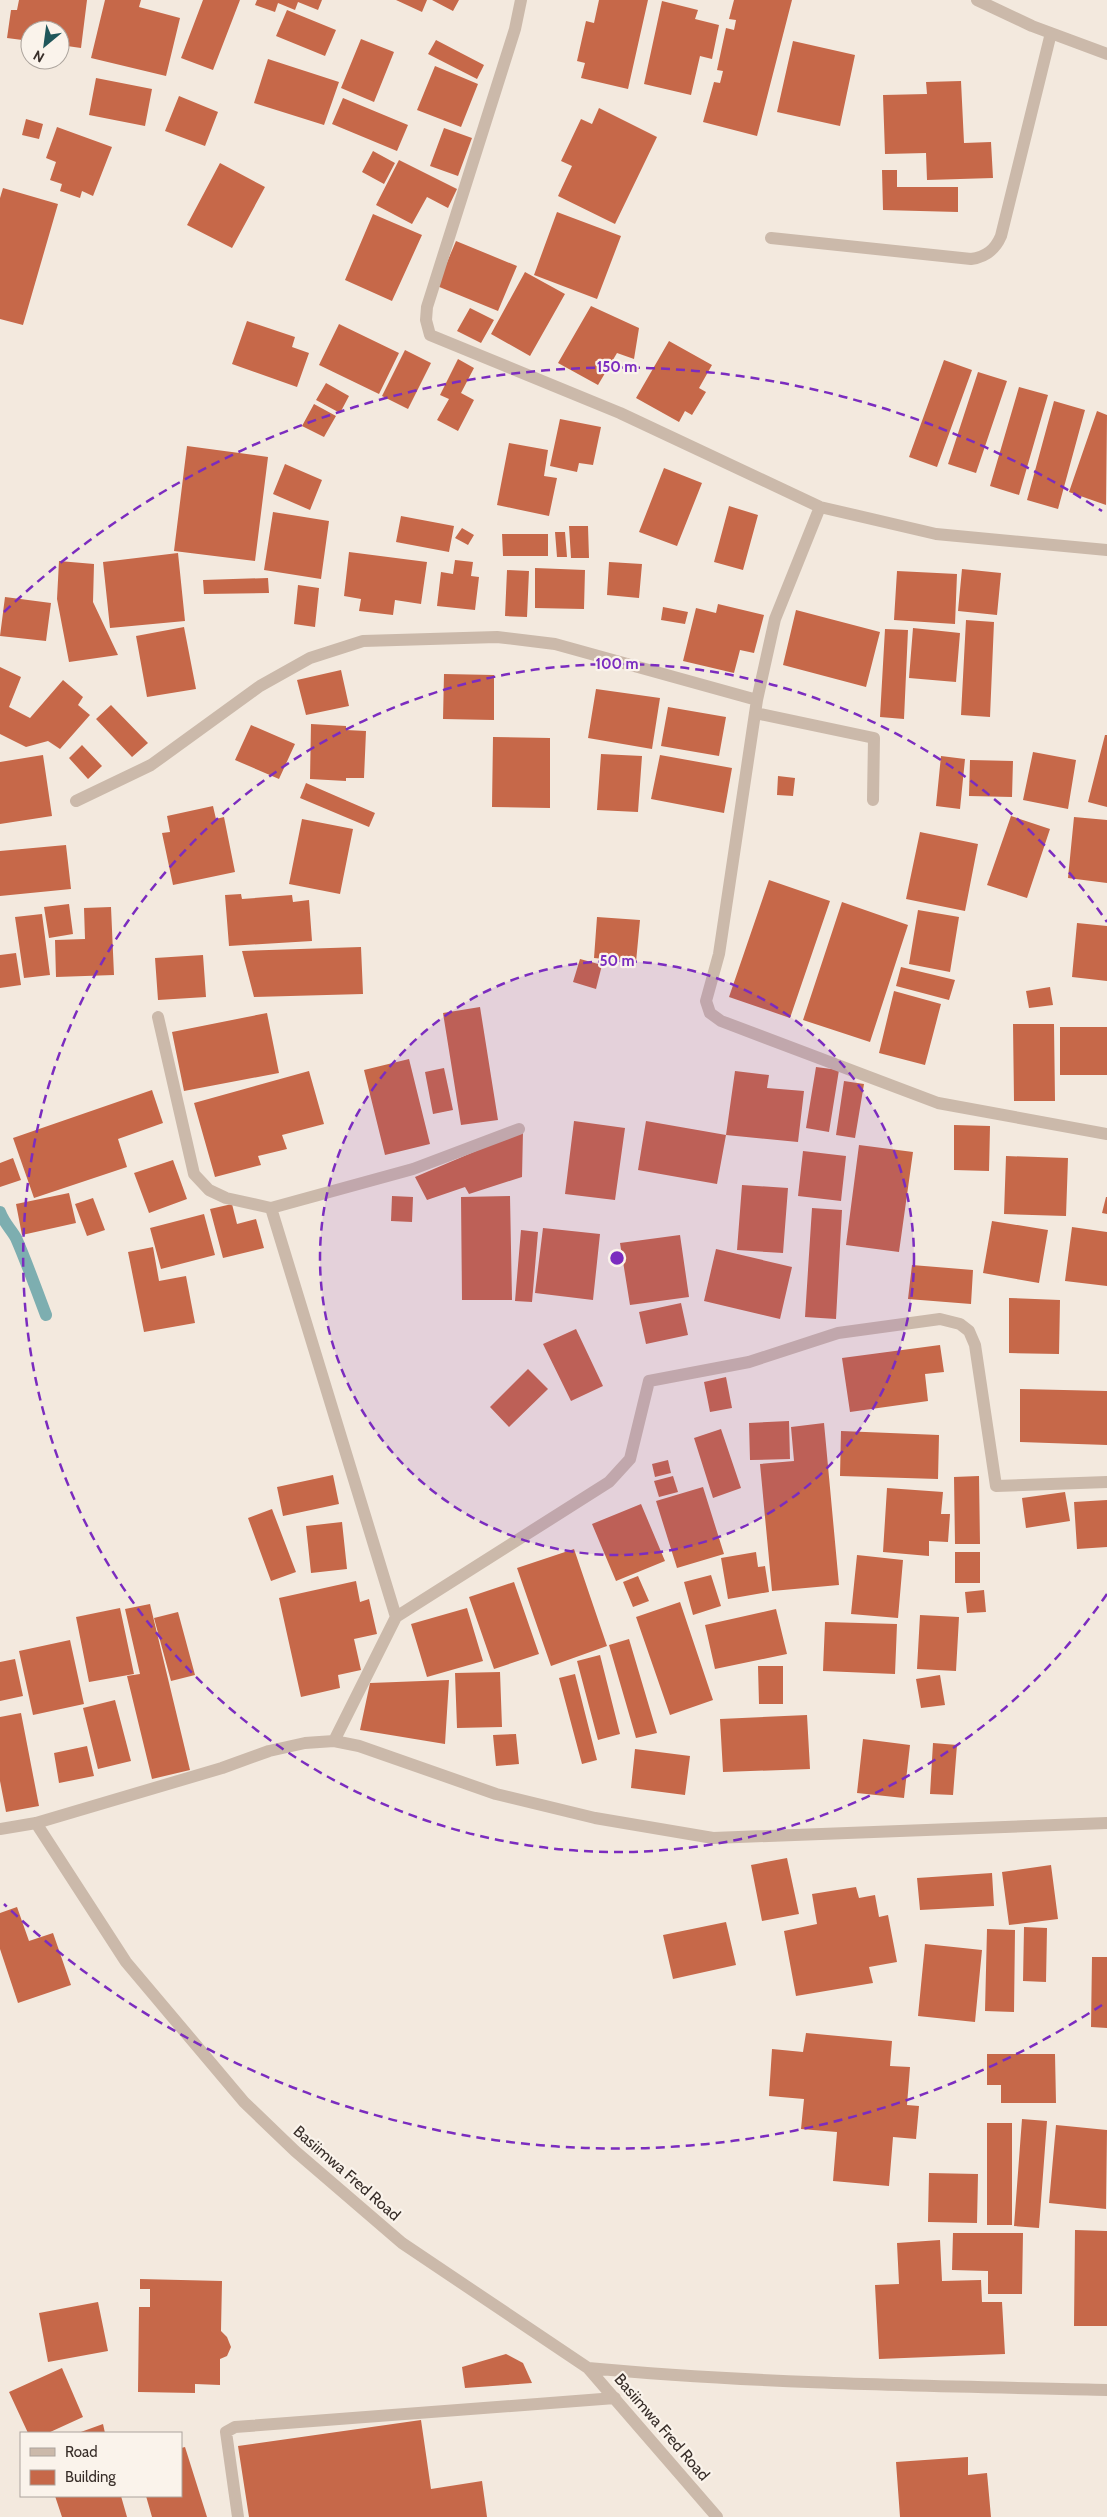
<svg xmlns="http://www.w3.org/2000/svg" width="1107" height="2517" viewBox="0 0 1107 2517" font-family="Cabin,sans-serif">
<rect width="100%" height="100%" fill="#f3e9de"/>
<g fill="none" stroke-linecap="round" stroke-linejoin="round">
<!-- stream -->
<path stroke="#7daeb0" stroke-width="12" d="M0,1212C4,1223 11,1229 16,1238C27,1263 36,1289 46,1315"/>
</g>
<!-- building -->
<path fill="#c66849" d="M19,0H87L81,48L60,45V30H30V41L7,38L11,10H17Z
M105,0H141L139,7L180,18L166,76L91,58Z
M203,0H240L213,70L181,58Z
M257,0H322L318,10L298,2L295,10L278,3L275,12L255,5Z
M396,0H427L422,12Z
M432,0H459L453,11Z
M599,0H648L628,89L581,78L585,63L577,61L586,21L594,23Z
M734,0H792L757,136L703,122L714,82L720,83L723,71L717,70L726,28L734,30L736,20L729,19Z
M662,1L698,10L695,19L719,25L712,59L700,56L691,95L644,84Z
M287,10L336,30L325,56L276,36Z
M361,39L394,52L374,102L341,88Z
M436,40L484,65L477,79L428,54Z
M793,41L855,55L840,126L777,112Z
M268,59L339,82L324,125L254,103Z
M435,66L478,84L461,127L417,110Z
M96,78L152,89L145,126L89,115Z
M961,81L964,143L991,142L993,178L927,180L926,153L885,154L883,95L927,94L926,82Z
M179,96L218,112L205,146L165,131Z
M343,98L408,125L397,151L332,124Z
M599,108L657,137L615,224L558,196L572,166L561,161L581,119L592,124Z
M26,119L43,124L39,139L22,135Z
M57,127L112,147L93,196L82,191L80,198L60,191L62,184L50,180L56,162L46,158Z
M444,128L472,138L458,176L430,166Z
M373,151L395,163L384,184L362,172Z
M399,160L457,189L448,208L427,197L412,224L376,205Z
M220,163L265,187L232,248L187,225Z
M882,170H897V187H958V212L883,210Z
M3,188L58,204L23,325L0,319V198Z
M557,212L621,236L597,299L534,275Z
M373,214L422,235L392,301L345,280Z
M456,241L517,266L498,311L437,286Z
M525,272L565,294L530,356L491,334Z
M591,306L639,328L634,359L617,353L598,385L558,363Z
M470,308L494,320L481,343L457,331Z
M247,321L295,337L292,347L309,353L297,387L232,364Z
M339,324L399,353L379,394L319,365Z
M669,341L712,365L699,388L706,392L692,415L685,411L679,422L636,398Z
M405,350L431,363L408,409L382,396Z
M458,359L474,368L461,393L474,400L458,431L437,420L449,399L440,395Z
M944,360L972,370L937,467L909,457Z
M978,372L1007,381L976,473L948,464Z
M326,383L349,396L340,413L316,400Z
M1019,387L1048,395L1019,495L990,486Z
M1054,401L1085,410L1058,509L1027,500Z
M314,404L336,416L324,437L302,426Z
M1097,411L1107,415L1106,505L1069,492Z
M560,419L601,427L593,465L579,463L577,472L550,466Z
M509,443L548,450L544,476L557,478L549,516L497,505Z
M187,446L268,457L255,561L174,551Z
M285,464L322,480L310,510L273,494Z
M664,468L702,483L677,546L639,532Z
M729,506L758,515L743,570L714,562Z
M273,512L329,521L321,579L264,570Z
M401,516L454,526L449,552L396,542Z
M569,526H588L589,558H571Z
M462,528L474,535L468,545L455,538Z
M555,532H565L567,557H557Z
M502,534H548V556H503Z
M349,552L427,562L421,604L395,600L393,615L359,611L361,599L344,596Z
M178,553L185,621L110,628L103,562Z
M455,560L473,562L471,576L479,577L475,610L437,606L441,572L453,574Z
M59,561L94,564L93,602L118,655L69,662L57,599Z
M609,562L642,564L639,598L607,595Z
M535,568L585,570L584,609L535,608Z
M962,569L1001,573L997,615L958,611Z
M507,570L529,571L527,617L505,616Z
M897,571L957,574L955,624L894,620Z
M268,578L269,593L204,594L203,580Z
M298,585L319,588L315,627L294,624Z
M5,597L51,603L46,641L0,636Z
M718,604L764,615L754,653L740,650L734,673L683,661L696,608L716,613Z
M663,607L688,612L685,624L661,620Z
M796,610L880,632L866,687L783,665Z
M966,620L994,622L990,717L961,715Z
M184,627L196,689L147,697L136,636Z
M913,628L960,633L956,682L909,678Z
M885,629L908,630L904,719L880,717Z
M0,667L21,677L9,707L30,718L63,680L83,697L78,705L90,715L60,749L48,741L26,747L0,734Z
M341,670L349,706L306,715L297,680Z
M444,674L494,675V720L443,719Z
M596,689L660,698L652,749L588,738Z
M111,705L148,743L132,757L96,719Z
M668,707L726,717L719,756L661,746Z
M311,724L346,726V730L366,731L364,778H346V781L310,779Z
M251,725L295,744L279,779L235,760Z
M1105,735H1107V807L1088,802Z
M493,737L550,738V808L492,807Z
M82,745L102,766L88,779L69,758Z
M1033,752L1076,760L1068,809L1023,800Z
M601,754L642,756L638,812L597,810Z
M43,755L52,816L0,824V762Z
M660,755L732,768L724,813L651,799Z
M941,756L965,759L960,809L936,806Z
M970,760L1013,761L1012,797L969,796Z
M778,776L795,778L793,796L777,795Z
M306,783L375,813L369,827L300,798Z
M213,806L216,819L224,817L235,872L173,885L162,833L170,832L167,816Z
M1011,816L1050,829L1027,898L987,885Z
M1074,817L1107,820V883L1068,878Z
M302,819L353,829L340,894L289,884Z
M920,832L978,844L965,911L906,899Z
M66,845L71,889L0,896V851Z
M769,880L830,901L790,1018L729,997Z
M241,894L242,899L292,895L293,902L309,900L312,941L229,946L225,895Z
M842,902L908,925L870,1042L803,1020Z
M69,904L73,934L49,938L44,907Z
M111,907L114,975L56,977L55,940L85,939L84,908Z
M918,910L959,917L950,972L909,964Z
M42,914L50,975L24,978L15,917Z
M597,917L640,920L636,962L594,958Z
M1077,923L1107,926V981L1072,977Z
M361,947L363,994L254,997L242,951Z
M16,953L21,985L0,988V955Z
M203,955L206,997L158,1000L155,958Z
M580,959L602,965L596,989L573,982Z
M901,967L955,980L949,1000L896,986Z
M1050,987L1053,1005L1029,1008L1026,991Z
M894,991L941,1004L925,1065L879,1053Z
M480,1007L498,1120L461,1125L443,1013Z
M267,1013L279,1073L184,1091L172,1032Z
M1013,1024H1054L1055,1101H1014Z
M1060,1027H1107V1075H1060Z
M409,1059L430,1144L385,1155L364,1070Z
M816,1067L839,1070L829,1132L806,1128Z
M444,1068L453,1110L433,1114L425,1072Z
M309,1071L324,1124L282,1135L287,1149L258,1156L261,1165L215,1177L194,1103Z
M735,1071L769,1075L767,1088L804,1091L798,1142L726,1135L717,1184L638,1170L646,1121L726,1135Z
M844,1081L864,1084L855,1138L836,1135Z
M152,1090L163,1123L118,1139L127,1167L34,1198L13,1138Z
M574,1121L625,1128L615,1200L565,1194Z
M954,1125L990,1126L989,1171L954,1170Z
M523,1131L522,1177L469,1194L465,1187L427,1200L415,1177Z
M859,1145L913,1152L899,1252L846,1245Z
M803,1151L846,1156L841,1201L798,1196Z
M1006,1156L1068,1158L1066,1216L1004,1214Z
M13,1158L21,1180L0,1187V1163Z
M173,1160L187,1199L149,1213L134,1173Z
M742,1185L788,1188L783,1253L737,1250Z
M69,1193L76,1223L22,1235L16,1204Z
M392,1196L413,1197L412,1222L391,1221Z
M510,1196L512,1300H462L461,1197Z
M1106,1197H1107V1214L1102,1213Z
M93,1198L105,1230L87,1236L75,1204Z
M232,1204L237,1224L256,1219L264,1248L223,1258L210,1209Z
M812,1208L842,1210L836,1319L805,1317Z
M204,1214L215,1255L161,1269L150,1228Z
M992,1221L1048,1230L1039,1283L983,1273Z
M1072,1227L1107,1232V1286L1065,1281Z
M543,1228L600,1234L593,1300L535,1293Z
M521,1230L538,1232L532,1302L515,1301Z
M680,1235L689,1297L630,1305L620,1243Z
M153,1247L159,1281L186,1276L195,1323L144,1332L128,1252Z
M716,1249L792,1267L780,1319L704,1301Z
M912,1265L973,1270L971,1304L908,1299Z
M1009,1298L1060,1300L1059,1354L1009,1353Z
M681,1303L688,1335L646,1344L639,1312Z
M576,1329L603,1386L571,1401L543,1344Z
M940,1345L944,1372L925,1374L928,1401L850,1412L842,1358Z
M528,1369L548,1389L509,1427L490,1407Z
M726,1377L732,1408L710,1412L704,1382Z
M1020,1389L1107,1391V1445L1020,1442Z
M789,1421L790,1459L750,1460L749,1423Z
M824,1423L839,1585L772,1591L760,1464L794,1461L791,1427Z
M721,1429L741,1488L713,1498L694,1438Z
M841,1431L939,1435L938,1479L840,1476Z
M668,1460L671,1473L655,1477L652,1464Z
M333,1475L339,1504L283,1516L277,1487Z
M673,1476L678,1492L659,1497L654,1481Z
M979,1476L980,1544H955L954,1477Z
M703,1487L724,1554L677,1568L656,1501Z
M887,1488L943,1492L941,1514H950L948,1542L929,1541V1556L883,1552Z
M1065,1492L1070,1521L1026,1528L1022,1498Z
M1107,1500V1547L1077,1549L1074,1502Z
M641,1504L665,1561L616,1581L592,1524Z
M272,1509L296,1572L271,1581L248,1518Z
M342,1522L347,1569L311,1573L306,1526Z
M574,1549L607,1646L551,1666L517,1568Z
M756,1552L758,1567L765,1566L769,1592L728,1599L721,1558Z
M955,1552H980V1583H955Z
M857,1555L903,1560L898,1618L851,1614Z
M711,1575L721,1606L693,1615L684,1582Z
M638,1576L649,1601L633,1607L623,1582Z
M356,1581L360,1602L369,1599L377,1634L354,1639L361,1670L338,1675L340,1688L301,1697L279,1598Z
M514,1582L539,1654L494,1669L469,1597Z
M984,1590L986,1612L967,1613L965,1592Z
M680,1602L713,1700L670,1715L636,1617Z
M150,1604L190,1770L152,1779L127,1676L140,1674L125,1609Z
M120,1608L134,1674L89,1682L76,1617Z
M467,1608L483,1661L427,1677L411,1624Z
M776,1609L787,1654L715,1669L705,1625Z
M178,1612L195,1675L171,1681L154,1618Z
M920,1615L959,1617L956,1671L917,1669Z
M825,1622L897,1624L895,1674L823,1671Z
M629,1639L657,1733L636,1738L609,1645Z
M70,1640L84,1704L33,1715L19,1651Z
M600,1655L620,1734L598,1740L577,1661Z
M15,1659L23,1696L0,1701V1662Z
M758,1666H783V1704H759Z
M500,1672L502,1727L457,1728L455,1673Z
M575,1674L597,1760L582,1764L559,1678Z
M940,1675L945,1705L921,1708L916,1679Z
M449,1680L445,1744L360,1730L370,1683Z
M115,1700L131,1761L98,1769L83,1708Z
M21,1713L39,1806L6,1812L0,1781V1717Z
M807,1715L810,1769L723,1772L720,1719Z
M516,1734L519,1764L496,1766L493,1735Z
M863,1739L910,1745L904,1798L857,1793Z
M933,1743L957,1745L953,1795L930,1794Z
M87,1746L94,1776L59,1783L54,1753Z
M635,1749L690,1756L685,1795L631,1788Z
M787,1858L799,1914L762,1921L751,1865Z
M1051,1865L1058,1919L1009,1925L1002,1872Z
M992,1873L994,1906L920,1910L917,1878Z
M856,1887L859,1898L875,1895L879,1917L888,1915L897,1962L869,1967L873,1983L796,1996L784,1931L817,1924L812,1894Z
M17,1907L29,1941L53,1933L71,1985L18,2003L0,1949V1913Z
M726,1922L736,1965L673,1979L663,1935Z
M1024,1927L1047,1928L1046,1982L1023,1981Z
M987,1929L1015,1930L1014,2012L985,2011Z
M925,1944L982,1950L975,2022L918,2016Z
M1092,1957H1107V2028L1091,2027Z
M806,2033L892,2041L890,2066L910,2067L907,2105L919,2106L916,2139L893,2137L889,2186L833,2181L837,2132L801,2129L804,2099L769,2096L772,2049L803,2052Z
M987,2054H1055L1056,2103H1001V2085H987Z
M1022,2119L1047,2121L1039,2228L1014,2226Z
M987,2123H1012V2225H987Z
M1056,2125L1107,2130L1106,2209L1049,2203Z
M929,2173L978,2174L977,2223L928,2222Z
M1075,2230L1107,2231V2326H1074Z
M953,2233H1023L1022,2294H988V2271L952,2270Z
M940,2240L942,2281L981,2280L982,2302H1002L1005,2354L879,2359L875,2285L899,2284L897,2243Z
M140,2279L222,2281L221,2331L227,2337L231,2347L227,2356L220,2359V2385L195,2384V2393L138,2392L139,2307H150V2289H140Z
M98,2302L108,2351L48,2362L39,2313Z
M506,2354L523,2363L532,2383L465,2388L462,2367Z
M62,2368L83,2417L48,2433H28L9,2392Z
M421,2420L431,2489L482,2481L487,2517H249L238,2446Z
M103,2424L105,2433H78Z
M185,2447L207,2517H152L146,2496H181V2448Z
M968,2457V2475L987,2473L991,2517H900L896,2462Z
M55,2496H121L127,2517H62Z"/>
<g fill="none" stroke-linecap="round" stroke-linejoin="round">
<!-- street -->
<path stroke="#cbb9aa" stroke-width="12" d="M521,0L515,29L427,307L426,320L430,335L620,413L820,507L936,534L1107,550
M977,0L1032,26L1107,54
M771,238L971,259C986,257 995,250 1001,236L1051,33
M757,700L719,954L706,1001L710,1013L721,1021L938,1103L1107,1134
M755,713L874,738L873,800
M76,801L151,765L260,686L310,658L363,641L497,637L555,644L757,700L775,619L820,507
M158,1017L194,1174L209,1190L226,1198L271,1208L413,1169L519,1129
M271,1208L396,1617
M334,1741L396,1617L609,1482L630,1459L649,1381L749,1362L838,1333L940,1319L960,1324L969,1331L975,1345L996,1486L1107,1482
M36,1823L126,1962L244,2102L295,2151L402,2243L588,2368L717,2517
M0,1829L36,1823L222,1768L269,1751L305,1743L334,1741L359,1746L496,1794L595,1818L713,1838L1107,1823
M588,2368C761,2384 934,2386 1107,2390
M238,2517L226,2432L235,2427L615,2398"/>
</g>
<!-- distance rings -->
<circle cx="617" cy="1258" r="297" fill="#7b2cbf" fill-opacity=".12"/>
<g fill="none" stroke="#7b2cbf" stroke-width="2.5" stroke-dasharray="9 6">
<circle cx="617" cy="1258" r="297"/>
<path d="M1107 1594A594 594 0 1 1 1107 922"/>
<path d="M1102 2005A891 891 0 0 1 4 1904M4 612A891 891 0 0 1 1102 511"/>
</g>
<g text-anchor="middle" dominant-baseline="central" stroke-width="4.5" stroke-linejoin="round" paint-order="stroke">
<!-- street labels -->
<g font-size="16" fill="#382e29" stroke="#faf3eb">
<text transform="translate(347 2173) rotate(41)">Basiimwa Fred Road</text>
<text transform="translate(662 2427) rotate(49)">Basiimwa Fred Road</text>
</g>
</g>
<circle cx="617" cy="1258" r="8" fill="#7b2cbf" stroke="#faf3eb" stroke-width="2.5"/>
<g font-size="15" text-anchor="middle" font-weight="bold" fill="#7b2cbf" stroke="#faf3eb" stroke-width="4.5" stroke-linejoin="round" paint-order="stroke">
<text x="617" y="372">150 m</text>
<text x="617" y="669">100 m</text>
<text x="617" y="966">50 m</text>
</g>
<!-- legend -->
<rect x="20" y="2432" width="162" height="65" fill="#faf3eb" stroke="#aca49d"/>
<rect x="30" y="2448" width="25" height="8" fill="#cbb9aa" stroke="#aca49d"/>
<text x="65" y="2457" font-size="15" fill="#382e29">Road</text>
<rect x="30" y="2470" width="25" height="15" fill="#c66849" stroke="#aca49d"/>
<text x="65" y="2482" font-size="15" fill="#382e29">Building</text>
<!-- north arrow -->
<g transform="translate(45 45) rotate(209)"><circle r="24" fill="#faf3eb" stroke="#aca49d"/>
<path d="M0-4L9 19L0 12L-9 19Z" fill="#1f565a"/>
<text y="-8" font-size="14" font-weight="bold" text-anchor="middle" fill="#382e29">N</text>
</g>
</svg>
